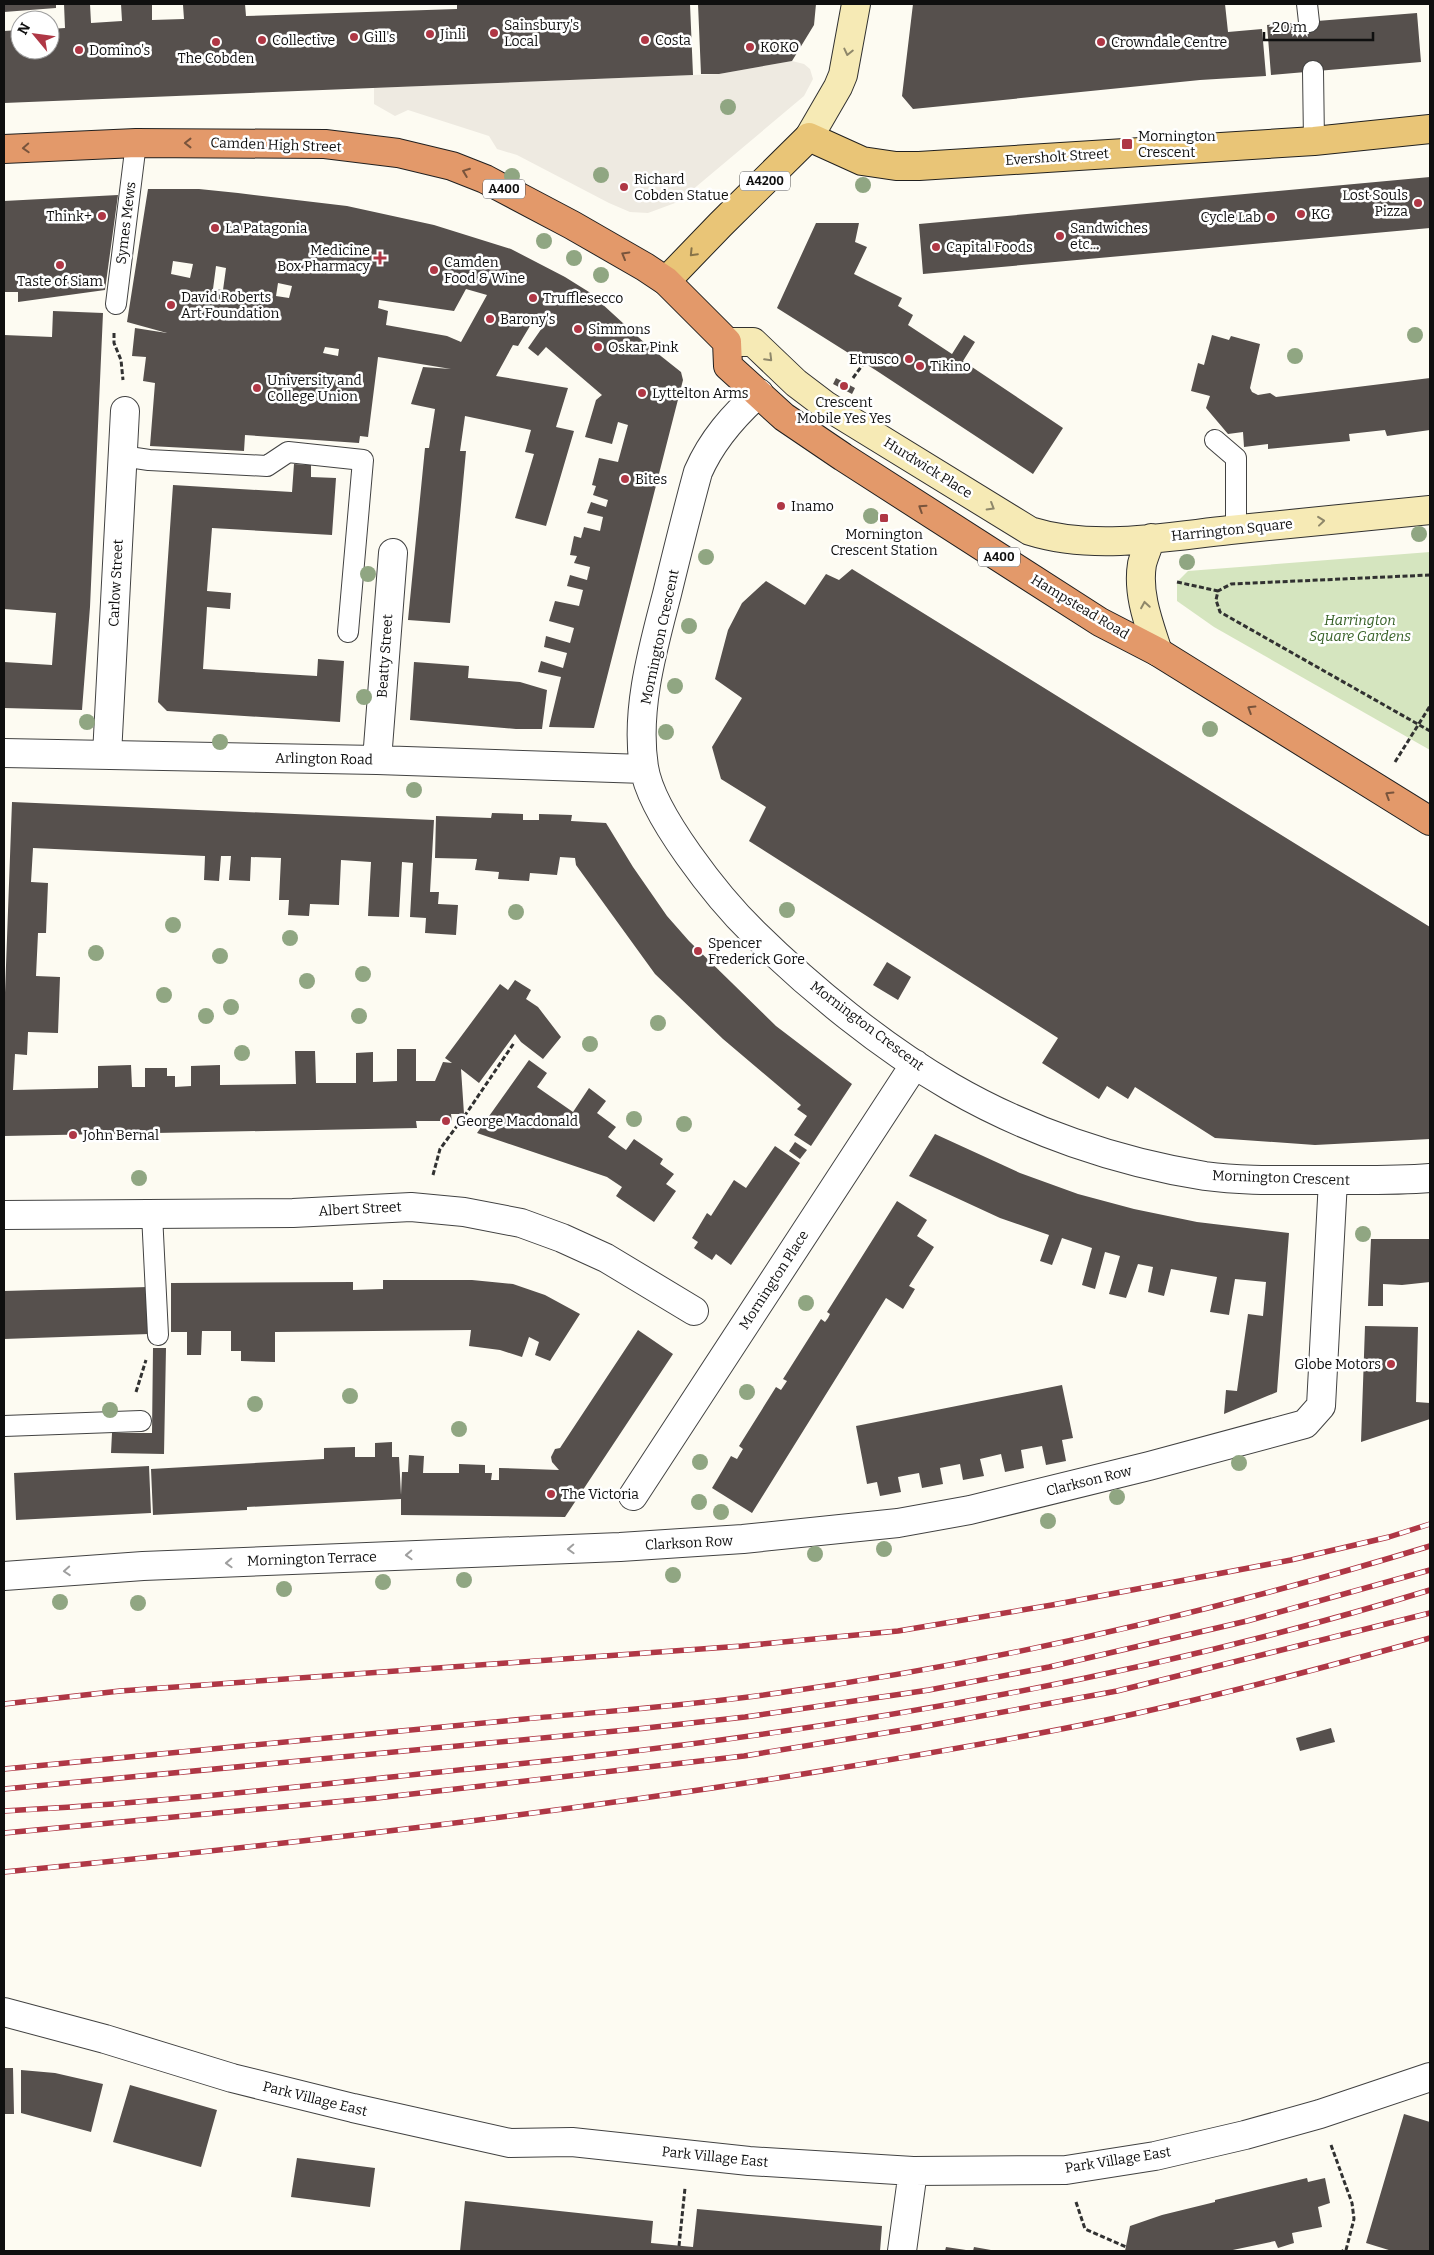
<svg xmlns="http://www.w3.org/2000/svg" width="1434" height="2255" viewBox="0 0 1434 2255" font-family="Bitter,serif">
<rect width="100%" height="100%" fill="#fdfbf2"/>
<!-- green -->
<path fill="#d5e5bf" d="M1430,552V750L1214,627L1177,601V582L1188,571Z"/>
<!-- plaza -->
<path fill="#eeeae1" d="M792,61L804,64L810,69L813,79L804,96L691,191L675,203L648,213L630,212L609,203L517,155L497,149L489,136L408,110L395,116L374,104V88L719,74Z"/>
<!-- building -->
<path fill="#56504d" fill-rule="evenodd" d="M4,4H56V8L4,12Z
M64,4H90L91,23L122,21L121,4H152V20L184,19L183,5L214,4H245L246,16L457,9V4H690L693,75L4,103V31L20,30V50H50V29L65,28Z
M698,4H816L814,25L792,61L719,74H701Z
M913,4H1225L1228,32L1262,29L1266,76L1200,80L913,109L902,96Z
M1417,13L1421,62L1271,75L1267,25Z
M1430,177V228L923,274L919,224Z
M148,189H199L238,193L347,206L434,225L511,249L565,277L589,292L647,345L681,372L683,380L594,728L549,727L561,677L538,672L541,661L563,668L567,653L544,647L546,636L570,643L574,628L549,621L555,601L579,606L583,590L567,586L570,575L587,580L590,567L574,563L577,556L570,555L574,536L581,538L584,527L600,531L603,517L587,513L591,502L606,507L608,500L593,495L596,486L592,485L599,458L618,462L628,425L618,422L612,444L585,437L596,400L602,395L546,347L538,356L528,348L542,328L533,321L518,346L513,345L496,376L568,388L556,427L574,431L546,526L515,518L534,454L525,452L531,430L465,416L460,451H466L450,623L408,620L425,448H429L435,409L411,404L423,367L451,369L378,357L368,437L360,436L359,443L245,435L244,451L150,446L155,383L143,381L146,357L132,356L135,328L167,333L127,322ZM173,261L193,264L190,278L171,274ZM216,266L226,268L223,290L213,289ZM278,283L292,286L289,298L276,296ZM466,289L487,295L461,342L447,336L386,325L388,311L378,308L379,300L454,311ZM325,347L339,349L338,356L323,353Z
M118,195L105,290L18,302V292H4V201Z
M816,223H859L855,242L867,247L854,274L902,298L898,306L913,315L908,325L952,354L964,335L975,342L963,361L1063,428L1033,474L877,371L777,308Z
M53,311L103,313L90,607L82,710L4,708V662L52,665L56,613L4,609V335L52,337Z
M1212,335L1229,340L1231,336L1260,344L1250,388L1252,392L1258,395L1270,393L1276,397L1430,378V430L1387,436L1385,430L1349,434L1350,441L1268,449V444L1244,447L1243,432L1228,434L1206,408L1210,396L1191,391L1198,363L1204,365Z
M836,378L855,388L852,394L833,384Z
M294,464L311,465V477L336,478L332,535L212,528L207,591L231,593L230,609L207,607L203,669L317,676L318,659L344,661L340,722L167,711L158,702L173,485L292,492Z
M852,569L1430,927V1139L1315,1145L1215,1138L1135,1087L1128,1099L1107,1086L1099,1099L1042,1063L1058,1038L749,841L766,807L721,779L712,747L742,698L715,679L728,630L742,603L766,581L805,605L826,574L839,580Z
M414,662L469,666L468,678L520,682L547,690L542,729H516L410,720Z
M12,802L434,820L430,892H439L438,904L458,905L456,935L425,933L426,918L410,917L413,863L402,862L399,917L368,916L371,862L341,860L339,905L310,904L309,916L288,915L289,900H279L281,858L251,857L250,881L229,880L231,856H221L219,881L204,880L205,856L33,848L31,882L48,883L46,933H38L36,976L60,977L58,1033L28,1032L27,1055L15,1054L13,1090L98,1088V1066L131,1065L132,1087H145V1068H167V1076H175V1087L191,1086V1066L220,1065V1085L296,1084L295,1051H315L316,1083H356V1053L373,1052V1082L397,1081V1049H416V1081H435L443,1062L452,1063L445,1058L500,984L508,990L515,980L531,990L526,999L538,1007L561,1037L543,1059L521,1042L515,1034L479,1083L461,1069L464,1114H451L452,1121H416L417,1128L4,1136V1020Z
M492,813L523,814V820H539V814L572,815L571,821L606,823L633,867L667,916L689,941L776,1026L852,1084L811,1146L794,1135L807,1116L797,1109L801,1105L723,1039L655,974L576,865L575,858L560,857L557,875L530,873L529,881L498,879L499,872L475,870L477,859L435,858L436,816L491,818Z
M887,962L911,977L898,1000L873,985Z
M529,1060L547,1073L537,1087L573,1112L589,1088L606,1101L597,1113L616,1127L608,1137L626,1150L634,1139L663,1159L660,1164L674,1174L666,1184L676,1191L654,1222L616,1196L622,1187L607,1177L477,1133Z
M935,1134L1020,1173L1078,1194L1134,1209L1197,1222L1289,1233L1277,1392L1224,1414L1226,1390L1237,1391L1248,1314L1263,1316L1266,1282L1235,1279L1229,1315L1210,1312L1217,1277L1171,1269L1164,1296L1148,1292L1153,1267L1138,1264L1126,1298L1109,1294L1120,1256L1105,1252L1095,1289L1082,1285L1092,1248L1062,1238L1052,1265L1040,1261L1049,1235L1000,1218L909,1176Z
M795,1142L807,1150L800,1159L789,1151Z
M775,1146L800,1163L731,1265L716,1254L712,1260L694,1248L698,1242L692,1238L707,1213L711,1216L734,1180L746,1188Z
M897,1201L927,1220L917,1236L934,1247L909,1286L915,1289L903,1309L886,1298L752,1513L712,1488L731,1456L737,1459L743,1449L739,1446L776,1387L781,1390L787,1381L783,1379L821,1319L825,1322L828,1318L830,1314L827,1312Z
M1371,1239H1430V1282L1402,1285L1383,1284V1306H1368Z
M383,1280H472L513,1284L545,1295L580,1314L550,1361L535,1355L539,1342L529,1337L522,1357L500,1350L469,1346L471,1330L275,1332V1362L241,1361V1351H231V1331H202L201,1355H187V1332H171V1283L353,1282V1290L383,1289Z
M148,1287L149,1334L4,1339V1291Z
M1365,1326L1418,1327L1416,1402L1430,1403V1419L1361,1442Z
M638,1330L673,1354L565,1517L401,1515V1499L247,1507V1510L153,1515L151,1469L324,1459V1448L355,1447V1457H375V1443L392,1442V1457H399L401,1495L402,1472H408L409,1455L424,1456L423,1473H459V1464L485,1465V1473H492L491,1480H499V1468L559,1470L552,1462L551,1457L555,1449L560,1448Z
M153,1348H166L164,1454L111,1453L112,1433H152Z
M1062,1385L1073,1438L1062,1440L1066,1461L1046,1465L1042,1446L1021,1450L1024,1468L1005,1472L1001,1454L980,1459L984,1476L963,1480L960,1464L940,1468L943,1484L922,1488L919,1473L908,1475L898,1477L901,1492L880,1496L877,1482L867,1484L856,1426Z
M149,1466L151,1513L16,1520L14,1473Z
M1331,1728L1335,1742L1300,1751L1296,1738Z
M4,2068H13L14,2114H4Z
M21,2070L55,2073L103,2084L91,2132L21,2113Z
M130,2085L217,2110L201,2167L113,2142Z
M1404,2114L1430,2122V2251H1392L1366,2243Z
M297,2158L375,2168L370,2207L291,2197Z
M1307,2178L1308,2182L1325,2178L1330,2203L1318,2207L1322,2227L1292,2233L1294,2243L1278,2248L1275,2241L1228,2251H1125L1130,2226L1162,2215L1215,2202V2200Z
M465,2201L653,2221L651,2243L693,2247L697,2209L882,2226L880,2251H460Z
M946,2247L966,2250V2251H945Z
M974,2247L991,2250V2251H973Z"/>
<g fill="none" stroke-linecap="round" stroke-linejoin="round">
<defs>
<path id="lane" d="M1307,4L1309,22
M1313,71L1314,141
M116,304L136,143
M1215,440L1236,458V529
M122,456L149,460L267,466L288,452L363,460L348,632
M152,1214L158,1335
M4,1426L141,1421"/>
<path id="street" d="M759,393C733,416 712,440 698,472C687,512 677,553 667,594C653,648 635,710 644,767C651,814 719,899 754,933C811,989 882,1047 951,1087C1027,1131 1117,1162 1205,1176C1242,1181 1280,1180 1317,1180C1355,1180 1393,1181 1430,1178
M4,753L377,760L644,769
M107,755L125,411
M377,760L393,553
M4,1215L293,1213L411,1207L464,1212L521,1223L562,1238L606,1258L694,1311
M633,1496L915,1064
M4,1576L143,1566L620,1547L743,1539L898,1523L970,1510L1149,1466L1305,1424L1321,1406L1333,1180
M4,2012L105,2039L232,2078L353,2108L510,2143L572,2142L749,2161L913,2171L1066,2170L1155,2156L1245,2135L1320,2114L1430,2077
M902,2251L913,2171"/>
<path id="secondary" d="M809,137L838,87L843,75L856,4
M727,342H753L796,383L825,405L1030,531C1094,551 1164,537 1230,530C1297,523 1363,517 1430,510
M1151,538C1148,547 1144,556 1142,564C1137,594 1149,624 1158,652"/>
<path id="primary" d="M666,281L721,224L809,137L862,161L896,166H919L1314,141L1430,129"/>
<path id="highway" d="M4,149L136,143L325,144L398,153L452,166L485,179L572,225L645,267L666,281L727,342L728,366L784,417L843,457L1100,622L1158,652L1430,821"/>
</defs>
<!-- lane casing -->
<use href="#lane" stroke="#424242" stroke-width="22"/>
<!-- street casing -->
<use href="#street" stroke="#424242" stroke-width="30"/>
<!-- secondary casing -->
<use href="#secondary" stroke="#313131" stroke-width="30"/>
<!-- primary casing -->
<use href="#primary" stroke="#202020" stroke-width="30"/>
<!-- highway casing -->
<use href="#highway" stroke="#202020" stroke-width="30"/>
<!-- path -->
<path stroke="#313131" stroke-width="3" stroke-dasharray="5 2.5" stroke-linecap="butt" d="M114,333V343L121,360L123,380
M853,378L864,363
M1430,575L1231,584L1218,591L1216,600L1220,612L1430,731
M1177,582L1218,591
M1395,762L1430,706
M433,1175L440,1149L468,1111L514,1043
M136,1392L146,1360
M1331,2145L1352,2203L1354,2219L1346,2250L1342,2251
M1076,2202L1085,2229L1126,2247
M679,2246L685,2188"/>
<!-- lane -->
<use href="#lane" stroke="#fff" stroke-width="20"/>
<!-- street -->
<use href="#street" stroke="#fff" stroke-width="28"/>
<!-- secondary -->
<use href="#secondary" stroke="#f6eab5" stroke-width="28"/>
<!-- primary -->
<use href="#primary" stroke="#e9c577" stroke-width="28"/>
<!-- highway -->
<use href="#highway" stroke="#e3996a" stroke-width="28"/>
<defs>
<path id="rail" d="M4,1704L120,1691L742,1646L898,1631L1052,1605L1291,1560L1389,1537L1430,1524
M4,1769C177,1752 351,1736 525,1719C609,1711 694,1705 778,1693C1000,1662 1217,1611 1430,1546
M4,1789L637,1729L745,1717L929,1690L1049,1667L1247,1621L1430,1570
M4,1811C166,1803 327,1783 489,1767C804,1736 1128,1683 1430,1590
M4,1833L377,1798L744,1756L921,1727L1117,1691L1430,1613
M4,1872C281,1845 559,1814 834,1769C925,1754 1016,1739 1106,1720C1215,1697 1323,1668 1430,1638"/>
</defs>
<!-- rail casing -->
<use href="#rail" stroke="#af3745" stroke-width="5.5"/>
<!-- rail -->
<use href="#rail" stroke="#fff" stroke-width="4" stroke-dasharray="11" stroke-linecap="butt"/>
</g>
<!-- trees -->
<g fill="#90a682">
<circle cx="728" cy="107" r="8"/>
<circle cx="601" cy="175" r="8"/>
<circle cx="512" cy="176" r="8"/>
<circle cx="863" cy="185" r="8"/>
<circle cx="544" cy="241" r="8"/>
<circle cx="574" cy="258" r="8"/>
<circle cx="601" cy="275" r="8"/>
<circle cx="1415" cy="335" r="8"/>
<circle cx="1295" cy="356" r="8"/>
<circle cx="871" cy="516" r="8"/>
<circle cx="1419" cy="534" r="8"/>
<circle cx="706" cy="557" r="8"/>
<circle cx="1187" cy="562" r="8"/>
<circle cx="368" cy="574" r="8"/>
<circle cx="689" cy="626" r="8"/>
<circle cx="675" cy="686" r="8"/>
<circle cx="364" cy="697" r="8"/>
<circle cx="87" cy="722" r="8"/>
<circle cx="1210" cy="729" r="8"/>
<circle cx="666" cy="732" r="8"/>
<circle cx="220" cy="742" r="8"/>
<circle cx="414" cy="790" r="8"/>
<circle cx="787" cy="910" r="8"/>
<circle cx="516" cy="912" r="8"/>
<circle cx="173" cy="925" r="8"/>
<circle cx="290" cy="938" r="8"/>
<circle cx="96" cy="953" r="8"/>
<circle cx="220" cy="956" r="8"/>
<circle cx="363" cy="974" r="8"/>
<circle cx="307" cy="981" r="8"/>
<circle cx="164" cy="995" r="8"/>
<circle cx="231" cy="1007" r="8"/>
<circle cx="206" cy="1016" r="8"/>
<circle cx="359" cy="1016" r="8"/>
<circle cx="658" cy="1023" r="8"/>
<circle cx="590" cy="1044" r="8"/>
<circle cx="242" cy="1053" r="8"/>
<circle cx="634" cy="1119" r="8"/>
<circle cx="684" cy="1124" r="8"/>
<circle cx="139" cy="1178" r="8"/>
<circle cx="1363" cy="1234" r="8"/>
<circle cx="806" cy="1303" r="8"/>
<circle cx="747" cy="1392" r="8"/>
<circle cx="350" cy="1396" r="8"/>
<circle cx="255" cy="1404" r="8"/>
<circle cx="110" cy="1410" r="8"/>
<circle cx="459" cy="1429" r="8"/>
<circle cx="700" cy="1462" r="8"/>
<circle cx="1239" cy="1463" r="8"/>
<circle cx="1117" cy="1497" r="8"/>
<circle cx="699" cy="1502" r="8"/>
<circle cx="721" cy="1512" r="8"/>
<circle cx="1048" cy="1521" r="8"/>
<circle cx="884" cy="1549" r="8"/>
<circle cx="815" cy="1554" r="8"/>
<circle cx="673" cy="1575" r="8"/>
<circle cx="464" cy="1580" r="8"/>
<circle cx="383" cy="1582" r="8"/>
<circle cx="284" cy="1589" r="8"/>
<circle cx="60" cy="1602" r="8"/>
<circle cx="138" cy="1603" r="8"/>
</g>
<!-- one-way arrows -->
<defs><path id="oneway-chevron" d="M-2-3.5L2.5 0L-2 3.5" fill="none" stroke-width="1.6" stroke-linecap="round" stroke-linejoin="round" transform="scale(1.25)"/></defs>
<g stroke="#8e876a">
<use href="#oneway-chevron" transform="translate(848 52) rotate(103)"/>
<use href="#oneway-chevron" transform="translate(769 358) rotate(45)"/>
<use href="#oneway-chevron" transform="translate(991 507) rotate(31)"/>
<use href="#oneway-chevron" transform="translate(1321 521) rotate(-6)"/>
<use href="#oneway-chevron" transform="translate(1145 605) rotate(-99)"/>
</g>
<g stroke="#79543c">
<use href="#oneway-chevron" transform="translate(188 143) rotate(180)"/>
<use href="#oneway-chevron" transform="translate(26 148) rotate(177)"/>
<use href="#oneway-chevron" transform="translate(466 172) rotate(-159)"/>
<use href="#oneway-chevron" transform="translate(625 255) rotate(-150)"/>
<use href="#oneway-chevron" transform="translate(922 508) rotate(-147)"/>
<use href="#oneway-chevron" transform="translate(1251 709) rotate(-148)"/>
<use href="#oneway-chevron" transform="translate(1389 795) rotate(-148)"/>
</g>
<use stroke="#877348" href="#oneway-chevron" transform="translate(693 253) rotate(134)"/>
<g stroke="#9f9f9f">
<use href="#oneway-chevron" transform="translate(571 1549) rotate(178)"/>
<use href="#oneway-chevron" transform="translate(409 1555) rotate(178)"/>
<use href="#oneway-chevron" transform="translate(229 1563) rotate(178)"/>
<use href="#oneway-chevron" transform="translate(67 1571) rotate(176)"/>
</g>
<!-- markers -->
<g fill="#af3745" stroke="#fff" stroke-width="2">
<circle cx="494" cy="33" r="5"/>
<circle cx="430" cy="34" r="5"/>
<circle cx="354" cy="37" r="5"/>
<circle cx="262" cy="40" r="5"/>
<circle cx="645" cy="40" r="5"/>
<circle cx="216" cy="42" r="5"/>
<circle cx="1101" cy="42" r="5"/>
<circle cx="750" cy="47" r="5"/>
<circle cx="79" cy="50" r="5"/>
<rect x="1121" y="138" width="12" height="12" rx="2.5"/>
<circle cx="624" cy="187" r="5"/>
<circle cx="1418" cy="203" r="5"/>
<circle cx="1301" cy="214" r="5"/>
<circle cx="102" cy="216" r="5"/>
<circle cx="1271" cy="217" r="5"/>
<circle cx="215" cy="228" r="5"/>
<circle cx="1060" cy="236" r="5"/>
<circle cx="936" cy="247" r="5"/>
<path d="M377.5 250.5h5v5h5v5h-5v5h-5v-5h-5v-5h5z"/>
<circle cx="60" cy="265" r="5"/>
<circle cx="434" cy="270" r="5"/>
<circle cx="533" cy="298" r="5"/>
<circle cx="171" cy="305" r="5"/>
<circle cx="490" cy="319" r="5"/>
<circle cx="578" cy="329" r="5"/>
<circle cx="598" cy="347" r="5"/>
<circle cx="909" cy="359" r="5"/>
<circle cx="920" cy="366" r="5"/>
<circle cx="844" cy="386" r="5"/>
<circle cx="257" cy="388" r="5"/>
<circle cx="642" cy="393" r="5"/>
<circle cx="625" cy="479" r="5"/>
<circle cx="781" cy="506" r="5"/>
<rect x="879" y="513" width="10" height="10" rx="2.5"/>
<circle cx="698" cy="951" r="5"/>
<circle cx="446" cy="1121" r="5"/>
<circle cx="73" cy="1135" r="5"/>
<circle cx="1391" cy="1364" r="5"/>
<circle cx="551" cy="1494" r="5"/>
</g>
<g text-anchor="middle" dominant-baseline="central" stroke-width="5" stroke-linejoin="round" paint-order="stroke">
<!-- shield labels -->
<g fill="#fff" stroke="#575757" stroke-width="1">
<rect x="740" y="171.5" width="50" height="19" rx="4"/>
<rect x="483" y="179.5" width="42" height="19" rx="4"/>
<rect x="978" y="547.5" width="42" height="19" rx="4"/>
</g>
<g font-size="12" font-weight="bold" fill="#0f0f0f">
<text x="765" y="181">A4200</text>
<text x="504" y="189">A400</text>
<text x="999" y="557">A400</text>
</g>
<!-- poi labels -->
<g font-size="14" fill="#0f0f0f" stroke="#fff" text-anchor="start">
<text x="504" y="25">Sainsbury's<tspan x="504" dy="16">Local</tspan></text>
<text x="440" y="34">Jinli</text>
<text x="364" y="37">Gill's</text>
<text x="272" y="40">Collective</text>
<text x="655" y="40">Costa</text>
<text x="1111" y="42">Crowndale Centre</text>
<text x="760" y="47">KOKO</text>
<text x="89" y="50">Domino's</text>
<text x="216" y="58" text-anchor="middle">The Cobden</text>
<text x="1138" y="136">Mornington<tspan x="1138" dy="16">Crescent</tspan></text>
<text x="634" y="179">Richard<tspan x="634" dy="16">Cobden Statue</tspan></text>
<text x="1408" y="195" text-anchor="end">Lost Souls<tspan x="1408" dy="16">Pizza</tspan></text>
<text x="1311" y="214">KG</text>
<text x="92" y="216" text-anchor="end">Think+</text>
<text x="1261" y="217" text-anchor="end">Cycle Lab</text>
<text x="225" y="228">La Patagonia</text>
<text x="1070" y="228">Sandwiches<tspan x="1070" dy="16">etc...</tspan></text>
<text x="946" y="247">Capital Foods</text>
<text x="370" y="250" text-anchor="end">Medicine<tspan x="370" dy="16">Box Pharmacy</tspan></text>
<text x="444" y="262">Camden<tspan x="444" dy="16">Food &amp; Wine</tspan></text>
<text x="60" y="281" text-anchor="middle">Taste of Siam</text>
<text x="181" y="297">David Roberts<tspan x="181" dy="16">Art Foundation</tspan></text>
<text x="543" y="298">Trufflesecco</text>
<text x="500" y="319">Barony's</text>
<text x="588" y="329">Simmons</text>
<text x="608" y="347">Oskar Pink</text>
<text x="899" y="359" text-anchor="end">Etrusco</text>
<text x="930" y="366">Tikino</text>
<text x="267" y="380">University and<tspan x="267" dy="16">College Union</tspan></text>
<text x="652" y="393">Lyttelton Arms</text>
<text x="844" y="402" text-anchor="middle">Crescent<tspan x="844" dy="16">Mobile Yes Yes</tspan></text>
<text x="635" y="479">Bites</text>
<text x="791" y="506">Inamo</text>
<text x="884" y="534" text-anchor="middle">Mornington<tspan x="884" dy="16">Crescent Station</tspan></text>
<text x="708" y="943">Spencer<tspan x="708" dy="16">Frederick Gore</tspan></text>
<text x="456" y="1121">George Macdonald</text>
<text x="83" y="1135">John Bernal</text>
<text x="1381" y="1364" text-anchor="end">Globe Motors</text>
<text x="561" y="1494">The Victoria</text>
</g>
<!-- street labels -->
<g font-size="14" fill="#0f0f0f" stroke="#fff">
<text transform="translate(276 145) rotate(2)">Camden High Street</text>
<text transform="translate(1057 157) rotate(-4)">Eversholt Street</text>
<text transform="translate(126 223) rotate(-83)">Symes Mews</text>
<text transform="translate(928 468) rotate(32)">Hurdwick Place</text>
<text transform="translate(1232 530) rotate(-6)">Harrington Square</text>
<text transform="translate(116 583) rotate(-87)">Carlow Street</text>
<text transform="translate(1080 607) rotate(31)">Hampstead Road</text>
<text transform="translate(660 637) rotate(-78)">Mornington Crescent</text>
<text transform="translate(385 656) rotate(-86)">Beatty Street</text>
<text transform="translate(324 759) rotate(1)">Arlington Road</text>
<text transform="translate(867 1026) rotate(37)">Mornington Crescent</text>
<text transform="translate(1281 1178) rotate(2)">Mornington Crescent</text>
<text transform="translate(360 1209) rotate(-3)">Albert Street</text>
<text transform="translate(774 1280) rotate(-57)">Mornington Place</text>
<text transform="translate(1089 1481) rotate(-14)">Clarkson Row</text>
<text transform="translate(689 1543) rotate(-3)">Clarkson Row</text>
<text transform="translate(312 1559) rotate(-2)">Mornington Terrace</text>
<text transform="translate(315 2099) rotate(14)">Park Village East</text>
<text transform="translate(715 2157) rotate(6)">Park Village East</text>
<text transform="translate(1118 2160) rotate(-9)">Park Village East</text>
</g>
<!-- park labels -->
<g font-size="14" font-style="italic" fill="#366026" stroke="#fff">
<text x="1360" y="620">Harrington<tspan x="1360" dy="16">Square Gardens</tspan></text>
</g>
</g>
<!-- border -->
<rect width="1434" height="2255" fill="none" stroke="#0f0f0f" stroke-width="10"/>
<!-- north arrow -->
<g transform="translate(35 35) rotate(299)"><circle r="24" fill="#ffffff" stroke="#9f9f9f"/>
<path d="M0-4L9 19L0 12L-9 19Z" fill="#af3745"/>
<text y="-8" font-size="14" font-weight="bold" text-anchor="middle" fill="#0f0f0f">N</text>
</g>
<!-- scale -->
<path d="M1264 32v8h109v-8" fill="none" stroke="#0f0f0f" stroke-width="2.5"/>
<text x="1272" y="32" font-size="15" fill="#0f0f0f" stroke="#ffffff" stroke-width="4" paint-order="stroke">20 m</text>
</svg>
